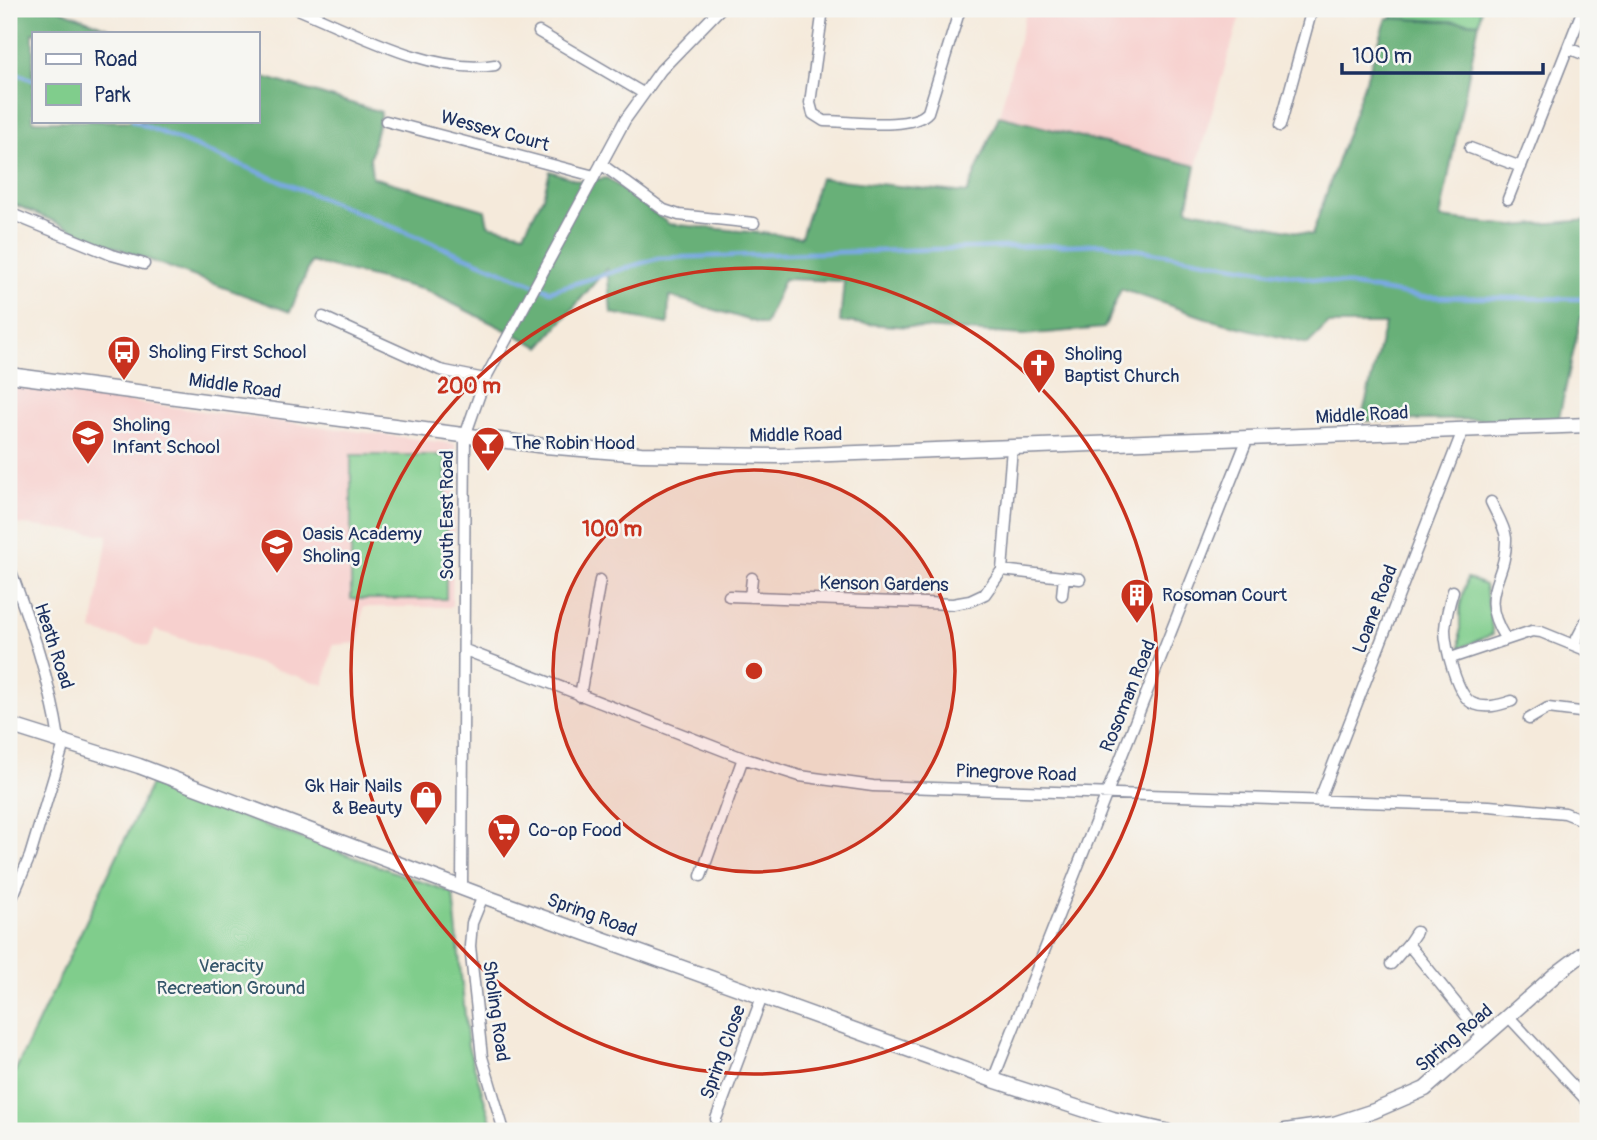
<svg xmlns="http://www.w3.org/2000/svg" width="1597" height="1140" viewBox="0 0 1597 1140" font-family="Pangolin,sans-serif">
<rect width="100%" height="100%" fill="#f6f6f2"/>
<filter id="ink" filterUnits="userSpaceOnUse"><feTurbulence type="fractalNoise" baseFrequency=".0143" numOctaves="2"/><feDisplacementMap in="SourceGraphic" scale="14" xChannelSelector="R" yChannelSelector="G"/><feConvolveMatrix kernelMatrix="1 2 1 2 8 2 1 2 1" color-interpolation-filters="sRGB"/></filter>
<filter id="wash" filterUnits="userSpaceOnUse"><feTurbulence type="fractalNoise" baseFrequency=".00686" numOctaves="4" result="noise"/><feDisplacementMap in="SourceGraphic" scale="28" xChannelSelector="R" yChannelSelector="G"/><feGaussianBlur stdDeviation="1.57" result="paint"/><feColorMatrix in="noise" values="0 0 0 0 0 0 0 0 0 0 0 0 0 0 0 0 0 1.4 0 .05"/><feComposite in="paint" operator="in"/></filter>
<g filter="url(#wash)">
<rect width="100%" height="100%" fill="#f5eadb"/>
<!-- built -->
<path fill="#f7d0ce" d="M1027,9H1242L1196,166L999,116Z
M9,386L455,444L452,607H363L359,643L333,645L324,685L155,630L149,646L92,631L108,535L9,523Z"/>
<!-- green -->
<path fill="#80cd8c" stroke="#4e7e75" stroke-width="2" d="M1394,9H1481L1479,23L1391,18Z
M351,455H446V599H351Z
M1467,578L1485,585L1493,634L1460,648V606Z
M151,784L453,893L468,1046L494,1131H9V1084Z"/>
<!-- forest -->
<path fill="#68b078" stroke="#42706b" stroke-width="2" d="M9,9H58L121,33H33V121H257V75L381,112L370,158L372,177L485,210L488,225L524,233L543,197L550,171L579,181L607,178L669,224L801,237L820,178L967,193L999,116L1196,166L1187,209L1312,235L1387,18L1479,23L1440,218L1514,226L1588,220V316L1581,317L1559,418L1361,421L1385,324H1328L1308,344L1215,321L1121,289L1104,328L1023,335L840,322L844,281L784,279L765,325L669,296L668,324L611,313L607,268L540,347L425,290L311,262L290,312L109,245L9,202Z"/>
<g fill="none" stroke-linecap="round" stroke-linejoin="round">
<!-- stream -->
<path stroke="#7aa9e4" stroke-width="4.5" d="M9,70L33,80
M133,121L550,291L659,258L1104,244L1421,297L1588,299"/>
</g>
</g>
<g filter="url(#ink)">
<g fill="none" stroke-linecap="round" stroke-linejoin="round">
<defs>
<path id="minor" d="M298,9C354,32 434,76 495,65
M823,9L810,103L813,114L824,121C848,121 912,131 928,112L960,9
M539,32L643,93
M1568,48L1588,56
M386,121L594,176
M1280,126L1312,9
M1470,148L1521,167
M601,164L664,210L679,215L754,223
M1508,199L1583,9
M9,213L112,255L144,264
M323,317L440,370L485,379
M1491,502C1496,513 1505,527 1506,538C1507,582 1476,591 1505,638
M9,566C30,623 50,679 59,739
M1002,570L1080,579
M1453,591C1449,604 1446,616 1445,629C1445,646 1457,698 1474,704C1487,709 1499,705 1512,701
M1062,595L1064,577
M729,596L953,604L970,601L985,594L1002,570L1012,448
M750,597L752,578
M1574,644L1588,617
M465,650L743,758L800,776L873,786L1489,806L1565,813L1588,822
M1451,658L1532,631L1541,632L1588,651
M580,696L600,580
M1529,719L1548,708L1588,713
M1319,801L1463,430
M701,876L743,758
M462,887L465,436L485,379L625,120L661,70L720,9
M483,896L472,923L470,946L482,1057L504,1131
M9,905L30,856L65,740
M1408,944L1416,932
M1391,964L1408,944L1485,1039
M1509,1017L1588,1102
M993,1080L1247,440
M716,1119L762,997"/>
<path id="tertiary" d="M9,375L545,446L641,454L779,456L1588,425
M9,725L139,766L483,896L993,1080L1113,1119L1166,1131
M1285,1131L1334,1124L1374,1111L1425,1089L1555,975L1588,950"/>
</defs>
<!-- minor casing -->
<use href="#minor" stroke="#888c9c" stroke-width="13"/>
<!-- tertiary casing -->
<use href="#tertiary" stroke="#888c9c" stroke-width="17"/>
<!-- minor -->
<use href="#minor" stroke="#fff" stroke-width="10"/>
<!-- tertiary -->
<use href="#tertiary" stroke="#fff" stroke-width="14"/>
</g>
</g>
<!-- distance rings -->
<circle cx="754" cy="671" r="201" fill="#c8321e" fill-opacity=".12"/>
<g fill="none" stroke="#c8321e" stroke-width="3.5">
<circle cx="754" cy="671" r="201"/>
<circle cx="754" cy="671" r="403"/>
</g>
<!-- icons -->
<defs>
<symbol id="bus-pin" viewBox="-11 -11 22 30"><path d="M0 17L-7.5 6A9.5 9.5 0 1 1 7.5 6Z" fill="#c8321e" stroke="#f6f6f2"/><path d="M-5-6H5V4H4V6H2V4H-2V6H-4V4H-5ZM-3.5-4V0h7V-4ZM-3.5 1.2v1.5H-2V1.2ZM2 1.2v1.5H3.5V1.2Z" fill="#fff"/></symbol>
<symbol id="church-pin" viewBox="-11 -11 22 30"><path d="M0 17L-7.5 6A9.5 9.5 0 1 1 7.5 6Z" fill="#c8321e" stroke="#f6f6f2"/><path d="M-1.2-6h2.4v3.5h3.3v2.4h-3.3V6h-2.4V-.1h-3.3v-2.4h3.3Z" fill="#fff"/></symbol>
<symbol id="school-pin" viewBox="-11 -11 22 30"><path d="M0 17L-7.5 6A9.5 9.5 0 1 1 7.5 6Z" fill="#c8321e" stroke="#f6f6f2"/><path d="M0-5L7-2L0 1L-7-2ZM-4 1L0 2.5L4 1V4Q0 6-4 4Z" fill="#fff"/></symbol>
<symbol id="bar-pin" viewBox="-11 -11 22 30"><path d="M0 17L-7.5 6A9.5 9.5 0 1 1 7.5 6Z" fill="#c8321e" stroke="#f6f6f2"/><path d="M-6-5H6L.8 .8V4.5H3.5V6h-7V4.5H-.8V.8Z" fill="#fff"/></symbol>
<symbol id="building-pin" viewBox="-11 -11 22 30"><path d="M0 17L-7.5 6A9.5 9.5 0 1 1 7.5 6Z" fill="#c8321e" stroke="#f6f6f2"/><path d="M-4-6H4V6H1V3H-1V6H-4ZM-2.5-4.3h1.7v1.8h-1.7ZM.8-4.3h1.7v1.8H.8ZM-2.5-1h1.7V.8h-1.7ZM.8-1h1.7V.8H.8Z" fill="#fff"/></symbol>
<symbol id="shop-pin" viewBox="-11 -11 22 30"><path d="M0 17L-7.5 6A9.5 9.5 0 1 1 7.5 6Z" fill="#c8321e" stroke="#f6f6f2"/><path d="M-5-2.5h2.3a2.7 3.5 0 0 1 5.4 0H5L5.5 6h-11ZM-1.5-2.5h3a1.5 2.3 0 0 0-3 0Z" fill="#fff"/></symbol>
<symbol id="supermarket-pin" viewBox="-11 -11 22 30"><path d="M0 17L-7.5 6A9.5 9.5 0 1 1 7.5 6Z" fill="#c8321e" stroke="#f6f6f2"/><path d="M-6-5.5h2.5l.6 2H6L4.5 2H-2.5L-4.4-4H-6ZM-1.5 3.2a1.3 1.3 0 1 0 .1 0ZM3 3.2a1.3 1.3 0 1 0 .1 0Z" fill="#fff"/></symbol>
</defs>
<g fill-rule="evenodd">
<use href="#bus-pin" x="105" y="333" width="38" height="52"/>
<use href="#church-pin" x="1020" y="346" width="38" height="52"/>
<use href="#school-pin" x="69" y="417" width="38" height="52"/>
<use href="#bar-pin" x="469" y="424" width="38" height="52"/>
<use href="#school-pin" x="258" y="526" width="38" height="52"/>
<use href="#building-pin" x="1118" y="576" width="38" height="52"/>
<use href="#shop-pin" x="407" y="778" width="38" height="52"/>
<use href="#supermarket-pin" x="485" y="811" width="38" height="52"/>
</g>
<g text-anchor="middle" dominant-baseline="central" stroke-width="5" stroke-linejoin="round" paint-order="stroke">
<!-- street labels -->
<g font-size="19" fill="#1b2f5e" stroke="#f6f6f2">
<text transform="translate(495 131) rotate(15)">Wessex Court</text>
<text transform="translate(235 386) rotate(8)">Middle Road</text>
<text transform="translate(1362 415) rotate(-3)">Middle Road</text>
<text transform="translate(796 435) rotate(-1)">Middle Road</text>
<text transform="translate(447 515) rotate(-90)">South East Road</text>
<text transform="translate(884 584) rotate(1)">Kenson Gardens</text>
<text transform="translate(1375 609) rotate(-69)">Loane Road</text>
<text transform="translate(54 646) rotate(72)">Heath Road</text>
<text transform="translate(1128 696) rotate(-68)">Rosoman Road</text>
<text transform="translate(1016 773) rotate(2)">Pinegrove Road</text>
<text transform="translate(592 915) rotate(20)">Spring Road</text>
<text transform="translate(496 1011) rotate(82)">Sholing Road</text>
<text transform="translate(1454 1038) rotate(-40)">Spring Road</text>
<text transform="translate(723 1052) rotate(-70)">Spring Close</text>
</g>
<!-- poi labels -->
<g font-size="19" fill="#1b2f5e" stroke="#f6f6f2" text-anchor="start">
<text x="148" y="352">Sholing First School</text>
<text x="1064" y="354">Sholing<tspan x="1064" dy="22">Baptist Church</tspan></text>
<text x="112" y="425">Sholing<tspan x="112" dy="22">Infant School</tspan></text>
<text x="512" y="443">The Robin Hood</text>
<text x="302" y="534">Oasis Academy<tspan x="302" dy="22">Sholing</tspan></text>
<text x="1162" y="595">Rosoman Court</text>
<text x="402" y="786" text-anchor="end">Gk Hair Nails<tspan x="402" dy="22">&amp; Beauty</tspan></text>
<text x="528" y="830">Co-op Food</text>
</g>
<!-- park labels -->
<g font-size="19" fill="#34566a" stroke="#f6f6f2">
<text x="231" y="966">Veracity<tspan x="231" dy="22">Recreation Ground</tspan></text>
</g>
</g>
<circle cx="754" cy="671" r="10" fill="#c8321e" stroke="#f6f6f2" stroke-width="3.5"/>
<g font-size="21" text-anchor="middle" font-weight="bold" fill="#c8321e" stroke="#f6f6f2" stroke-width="5" stroke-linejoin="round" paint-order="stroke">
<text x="469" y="393">200 m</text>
<text x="612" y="536">100 m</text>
</g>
<!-- margin -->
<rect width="1597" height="1140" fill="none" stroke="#f6f6f2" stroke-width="35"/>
<!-- legend -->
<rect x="32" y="32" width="228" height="91" fill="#f6f6f2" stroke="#9ea6b7" stroke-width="2"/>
<rect x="46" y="54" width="35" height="10" fill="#ffffff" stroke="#9ea6b7" stroke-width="2"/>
<text x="94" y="66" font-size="21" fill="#1b2f5e">Road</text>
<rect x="46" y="84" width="35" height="21" fill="#80cd8c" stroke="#9ea6b7" stroke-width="2"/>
<text x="94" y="102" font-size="21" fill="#1b2f5e">Park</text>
<!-- scale -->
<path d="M1342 63v10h201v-10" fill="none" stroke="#1b2f5e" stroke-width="3.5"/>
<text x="1352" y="63" font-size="21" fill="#1b2f5e" stroke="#f6f6f2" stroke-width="5" paint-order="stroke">100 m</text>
</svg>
